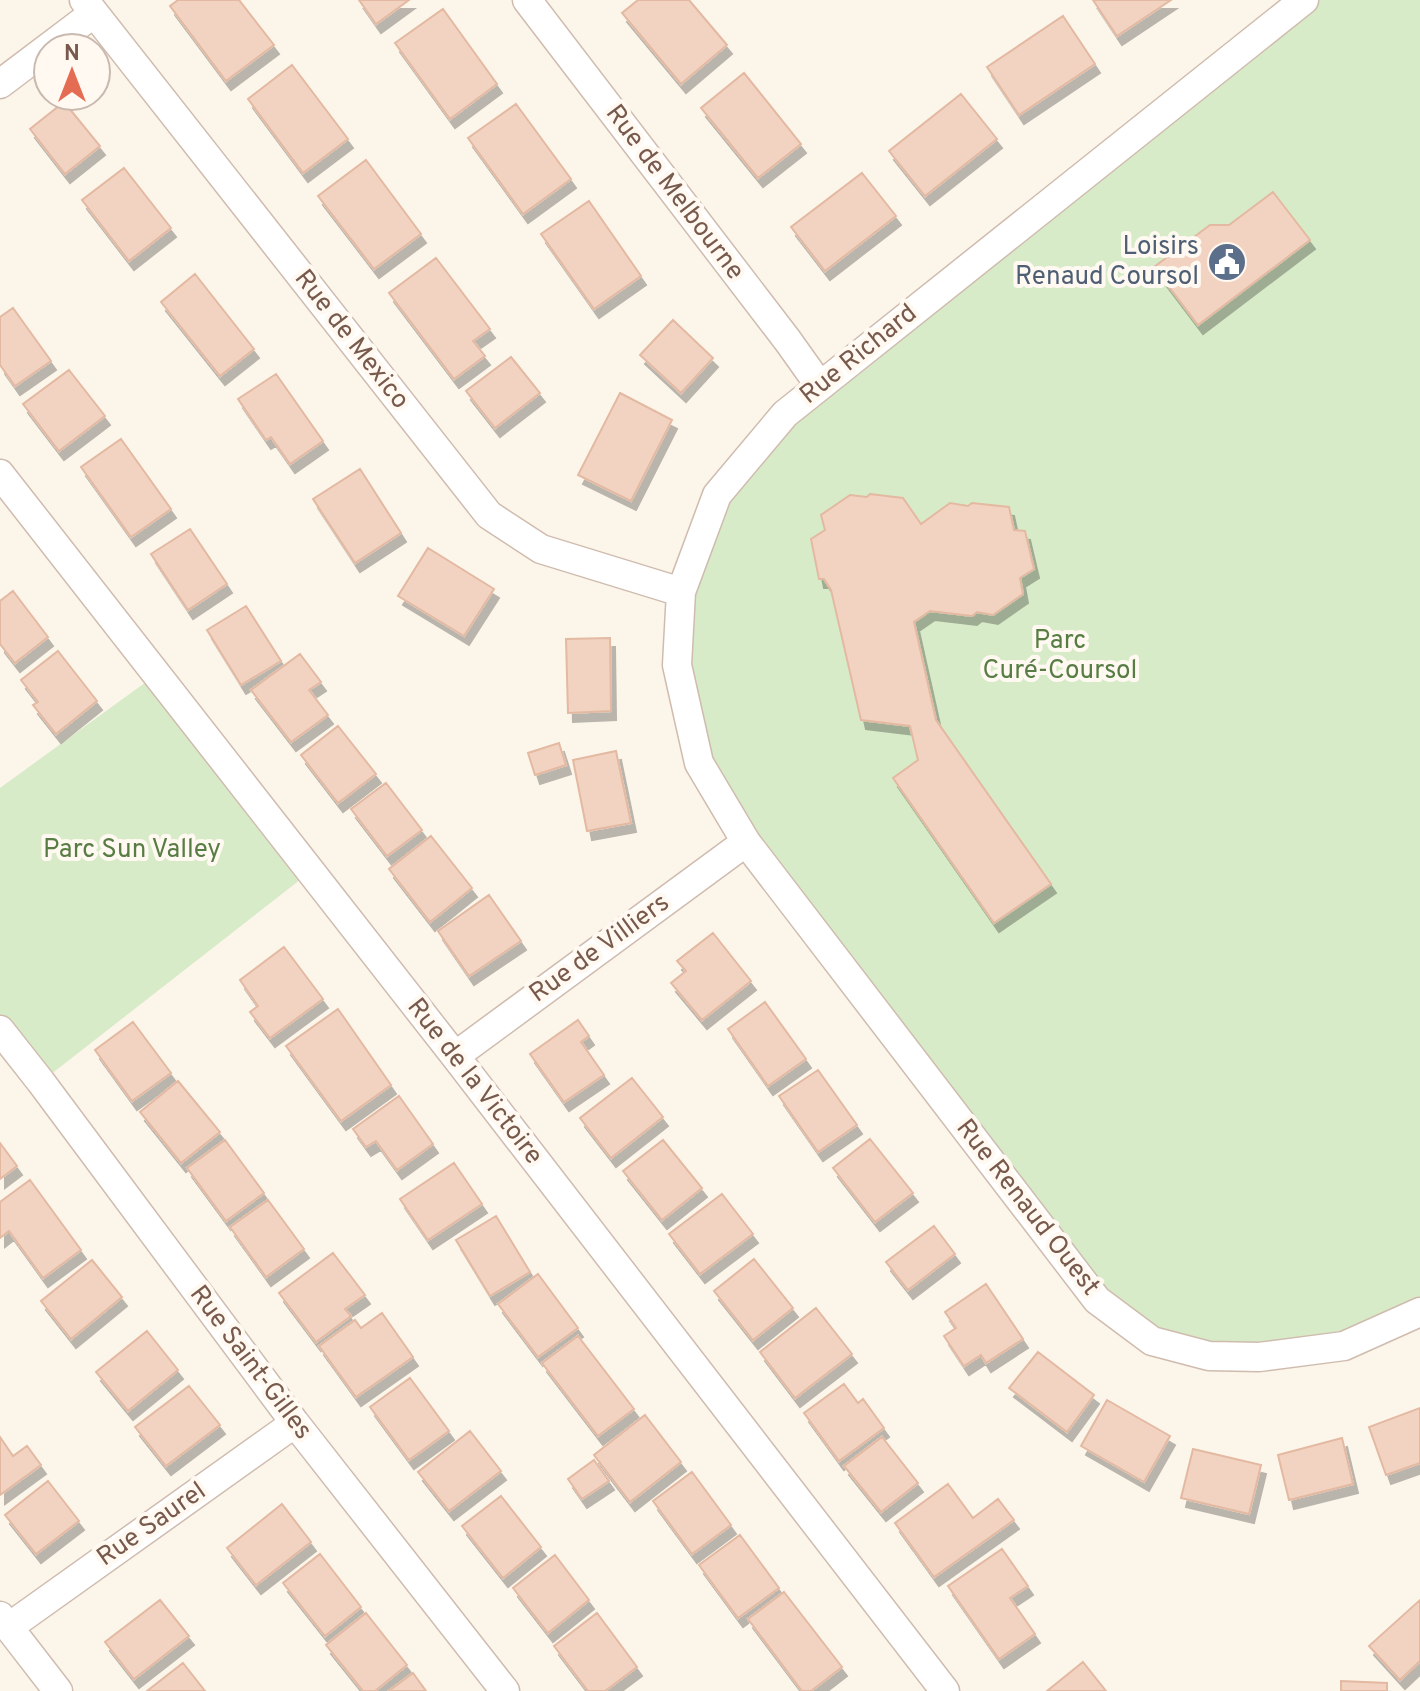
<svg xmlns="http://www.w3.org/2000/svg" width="1420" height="1691" viewBox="0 0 1420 1691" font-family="Overpass,sans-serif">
<defs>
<filter id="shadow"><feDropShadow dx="5" dy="9" stdDeviation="0" flood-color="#0004"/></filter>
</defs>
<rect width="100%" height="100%" fill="#fcf5ea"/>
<!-- green -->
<path fill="#d8ebc8" d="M1304,0H1420V1312L1344,1346L1209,1356L1097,1300L699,763L681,592L717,495L785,414Z
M157,674L310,872L41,1082L0,1030V788Z"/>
<!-- building -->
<path fill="#f2d3c2" stroke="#e4b9a2" stroke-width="2" filter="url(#shadow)" d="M178,0H239L274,45L226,81L170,6Z
M359,0H409L376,24Z
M638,0H689L727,45L681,84L622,13Z
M1093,0H1171L1117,36Z
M443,9L497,84L450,119L395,43Z
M1063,16L1095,64L1019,115L987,67Z
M292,65L348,139L303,173L248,99Z
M744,73L801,144L758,178L701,108Z
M961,94L997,139L925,196L889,151Z
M64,102L100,146L65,174L30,129Z
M516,104L571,179L523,214L468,138Z
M366,160L421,234L374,269L318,196Z
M124,168L171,228L129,261L82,200Z
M862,173L896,216L825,271L791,227Z
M1273,192L1310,240L1198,325L1154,267L1210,225H1229Z
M589,201L641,276L594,309L541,234Z
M436,258L490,329L473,341L485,356L454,379L389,293Z
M195,274L254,349L220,376L161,302Z
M13,308L51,361L15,386L0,365V317Z
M673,320L713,358L681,393L640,355Z
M511,357L540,393L495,428L466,391Z
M69,370L105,416L59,451L23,404Z
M276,374L323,441L290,464L271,437L266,440L238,399Z
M620,393L672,420L631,501L578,475Z
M121,439L171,509L131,537L81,467Z
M360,469L401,533L355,563L313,499Z
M870,494L903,498L921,524L950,503L968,506L972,503L1009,507L1014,530L1025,531L1034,569L1020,578L1023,594L993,615L977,612L972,616L930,611L914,622L936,720L1051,884L994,923L893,778L918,760L910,726L861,720L831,590L824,579H819L811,539L825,530L821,515L850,495L867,497Z
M190,529L227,584L188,610L151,554Z
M428,548L494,589L464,636L398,596Z
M13,591L48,637L15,663L0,644V601Z
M246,606L281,661L241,685L207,630Z
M610,638L611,711L568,713L566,639Z
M58,651L97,701L56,734L33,705L38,702L21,680Z
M300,654L321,682L309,690L328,715L291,742L251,690Z
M338,726L376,774L338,803L301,755Z
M559,743L566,765L535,775L528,753Z
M616,751L631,823L587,831L573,760Z
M386,783L422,830L387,856L351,809Z
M431,836L472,888L430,922L389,869Z
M489,895L521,941L469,976L438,931Z
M713,933L751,981L702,1020L671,983L686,971L677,961Z
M284,947L323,999L270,1038L250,1012L258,1006L240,980Z
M765,1002L806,1059L768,1086L728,1029Z
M338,1009L391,1085L341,1121L286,1046Z
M578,1020L589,1036L581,1042L604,1075L564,1102L530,1054Z
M133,1022L171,1073L132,1101L95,1050Z
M818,1070L857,1125L818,1152L779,1096Z
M632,1078L663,1117L611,1158L580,1118Z
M178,1081L220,1132L181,1163L140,1112Z
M399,1096L433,1144L397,1170L376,1141L366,1147L353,1129Z
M870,1139L913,1193L875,1222L833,1168Z
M225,1140L264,1193L226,1221L187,1168Z
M663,1140L702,1188L662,1220L623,1171Z
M0,1143L17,1166L0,1179Z
M454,1163L482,1204L428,1240L400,1199Z
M30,1180L81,1250L43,1278L9,1231L0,1238V1202Z
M722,1194L753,1234L700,1274L669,1234Z
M268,1200L304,1249L266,1277L230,1227Z
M496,1216L530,1272L490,1296L456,1240Z
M934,1226L955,1254L908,1290L886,1262Z
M333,1253L365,1295L345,1309L351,1316L316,1342L279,1293Z
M754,1259L793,1308L753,1340L714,1291Z
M92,1260L122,1297L71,1339L41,1301Z
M538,1274L578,1328L538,1357L498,1304Z
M986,1284L1023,1339L986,1363L981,1355L964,1366L944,1336L956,1328L945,1312Z
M816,1308L852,1354L795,1398L760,1352Z
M382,1313L413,1357L356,1397L319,1346L355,1320L361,1328Z
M147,1331L178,1370L128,1411L96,1372Z
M578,1336L634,1409L598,1436L542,1363Z
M1038,1352L1094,1395L1067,1432L1009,1388Z
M410,1378L449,1431L409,1460L370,1407Z
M844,1384L858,1403L863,1399L884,1428L839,1461L804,1413Z
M189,1386L220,1425L166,1466L135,1427Z
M1107,1400L1170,1436L1144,1482L1081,1446Z
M1420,1408V1463L1386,1475L1369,1427Z
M645,1415L681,1462L630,1502L594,1455Z
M470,1431L501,1471L449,1511L418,1472Z
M0,1437L13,1456L27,1446L41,1465L0,1495Z
M882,1437L918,1483L881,1512L844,1466Z
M1342,1438L1353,1484L1289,1500L1278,1455Z
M1193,1449L1261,1465L1249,1514L1181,1498Z
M594,1460L609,1481L582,1499L568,1479Z
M692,1472L731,1525L692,1554L653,1501Z
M48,1481L79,1521L36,1554L5,1515Z
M948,1484L973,1518L998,1499L1014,1520L934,1577L895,1523Z
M501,1496L541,1547L503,1578L462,1526Z
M282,1504L311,1542L256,1585L227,1548Z
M740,1535L779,1588L738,1618L699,1565Z
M1002,1549L1028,1586L1010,1598L1035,1634L999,1659L948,1586Z
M320,1554L361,1607L325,1636L283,1583Z
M555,1555L589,1600L548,1633L513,1588Z
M784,1592L842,1667L811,1691H802L748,1619Z
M160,1600L189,1636L134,1679L105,1642Z
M1420,1600V1661L1400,1680L1369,1646Z
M366,1613L407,1665L375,1691H363L326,1645Z
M597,1613L637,1667L605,1691H588L554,1646Z
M1083,1662L1106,1691H1047Z
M183,1663L205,1691H147Z
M413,1673L426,1691H389Z
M1341,1681L1387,1683V1691H1341Z"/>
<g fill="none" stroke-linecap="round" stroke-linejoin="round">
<defs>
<path id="street" d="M84,0L489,515L541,549L681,592
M527,0L788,341L820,386
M1304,0L785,414L717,495L681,592L677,665L699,763L746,842L1097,1300L1152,1341L1209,1356L1259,1357L1344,1346L1420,1312
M0,84L94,13
M0,474L455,1056L945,1691
M0,1030L41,1082L295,1423L505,1691
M455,1056L746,842
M0,1616L58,1691
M9,1627L295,1423"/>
</defs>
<!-- street casing -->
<use href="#street" stroke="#cfbcaf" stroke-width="31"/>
<!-- street -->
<use href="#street" stroke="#fff" stroke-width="28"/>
</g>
<!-- icons -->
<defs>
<symbol id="civic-disc" viewBox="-11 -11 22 22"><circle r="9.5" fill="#5c6f8a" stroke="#fff9f1"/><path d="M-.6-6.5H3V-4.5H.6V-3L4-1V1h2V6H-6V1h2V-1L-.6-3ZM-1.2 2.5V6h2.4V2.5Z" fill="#fff"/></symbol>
</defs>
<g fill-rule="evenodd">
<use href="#civic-disc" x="1205" y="240" width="44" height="44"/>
</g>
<g text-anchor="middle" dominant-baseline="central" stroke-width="8" stroke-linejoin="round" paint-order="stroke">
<!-- street labels -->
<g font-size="26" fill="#785a4d" stroke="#fff9f1">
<text transform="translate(674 193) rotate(53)">Rue de Melbourne</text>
<text transform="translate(351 340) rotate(52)">Rue de Mexico</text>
<text transform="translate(859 355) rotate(-39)">Rue Richard</text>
<text transform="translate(600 949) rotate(-36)">Rue de Villiers</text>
<text transform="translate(474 1082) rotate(52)">Rue de la Victoire</text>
<text transform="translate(1027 1208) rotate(52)">Rue Renaud Ouest</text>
<text transform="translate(250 1363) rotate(53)">Rue Saint-Gilles</text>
<text transform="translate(152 1525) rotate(-35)">Rue Saurel</text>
</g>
<!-- service labels -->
<g font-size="26" fill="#4e5e75" stroke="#fff9f1" text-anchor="end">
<text x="1199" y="247">Loisirs<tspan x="1199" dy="30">Renaud Coursol</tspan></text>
</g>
<!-- park labels -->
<g font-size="26" fill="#587d44" stroke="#fff9f1">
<text x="1060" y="641">Parc<tspan x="1060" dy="30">Curé-Coursol</tspan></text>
<text x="132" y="850">Parc Sun Valley</text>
</g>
</g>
<!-- north arrow -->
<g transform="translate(72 72)"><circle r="38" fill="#fff9f1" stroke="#c9b9af" stroke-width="2"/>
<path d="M0-6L14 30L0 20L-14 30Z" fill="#e46c52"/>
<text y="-12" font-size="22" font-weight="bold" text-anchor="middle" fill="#785a4d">N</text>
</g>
</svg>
